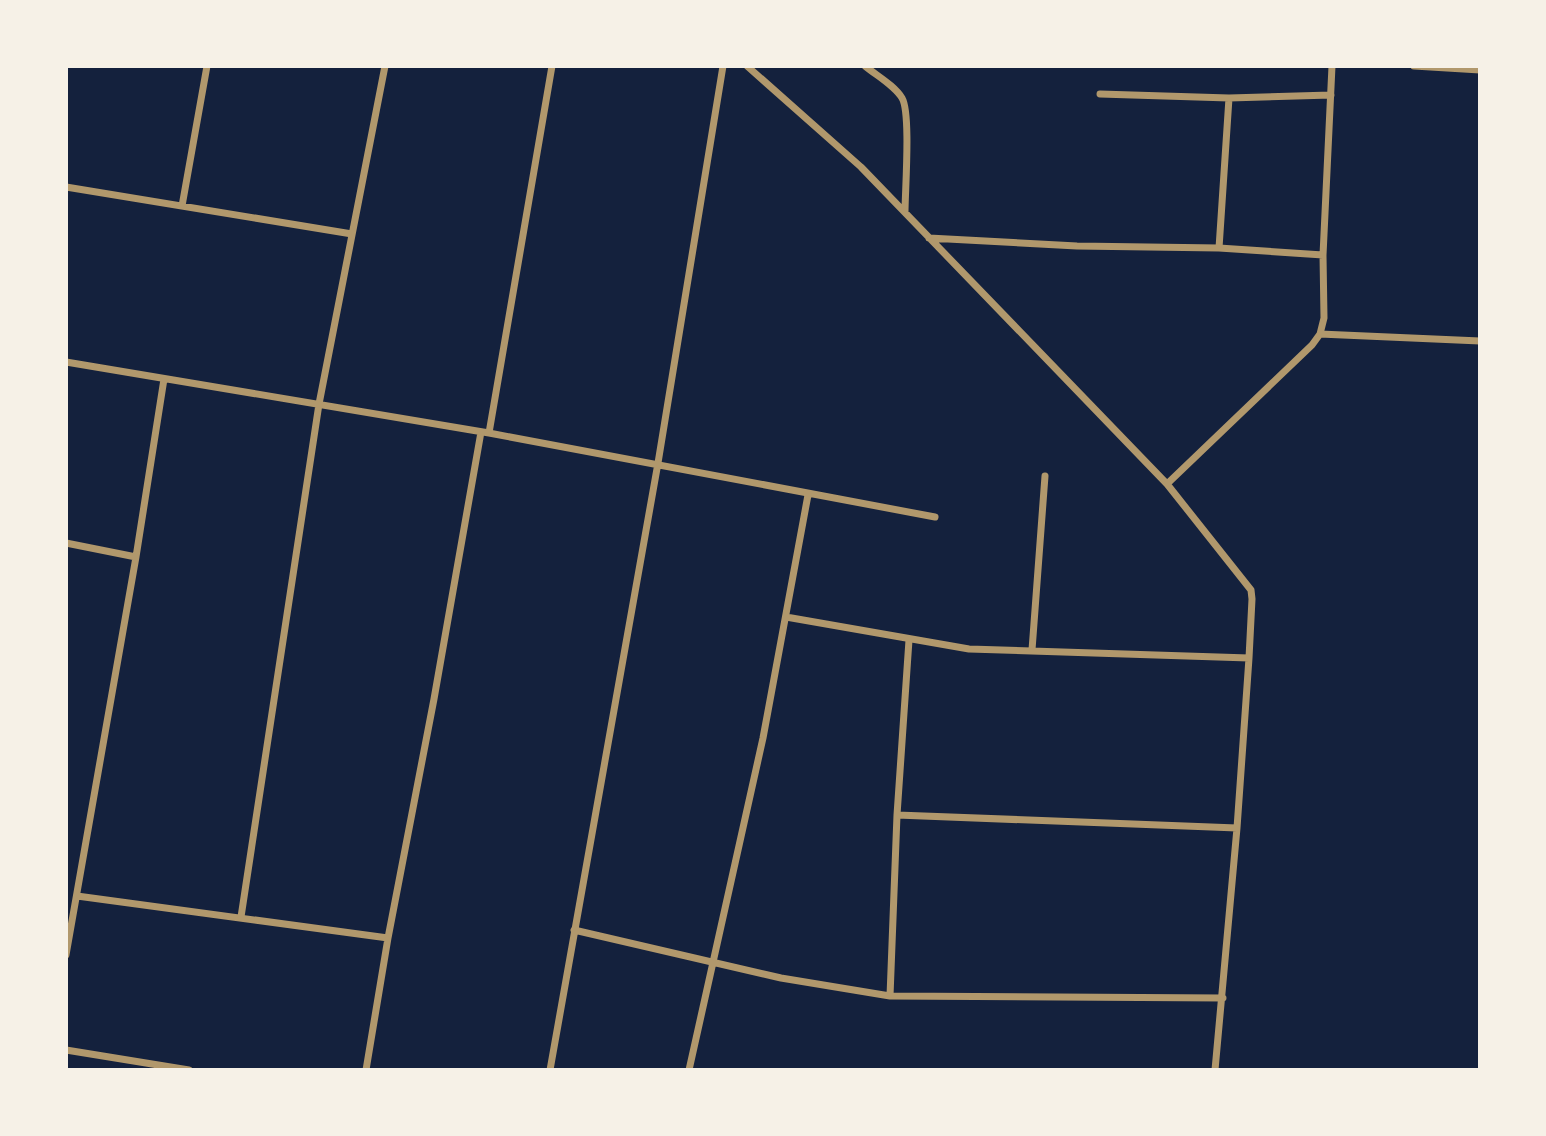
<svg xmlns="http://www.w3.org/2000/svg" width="1546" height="1136" viewBox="0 0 1546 1136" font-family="Signika,sans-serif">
<rect width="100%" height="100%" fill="#14213d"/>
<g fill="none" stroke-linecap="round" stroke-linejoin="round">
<!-- minor -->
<path stroke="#b1986c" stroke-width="7" d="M747,66L861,167L1167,484L1251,590L1252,599L1249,658L1237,828L1215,1070
M865,66C877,76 894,85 902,98C911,113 905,191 905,212
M1414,66L1480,70
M1100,94L1229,98L1331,95
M66,187L352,234
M182,206L207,66
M929,238L1077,246L1219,248L1323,255
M1219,248L1229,98
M1320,334L1480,341
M66,362L489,433L935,517
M489,433L552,66
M1167,484L1312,345L1320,334L1324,318L1323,255L1332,66
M66,543L136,557
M786,617L969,649L1249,658
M1032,650L1045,476
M897,815L1237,828
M77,896L388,938
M241,917L319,404L385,66
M574,930L781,978L890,996L1223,998
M66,955L136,557L164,379
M890,996L897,815L909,640
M66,1050L189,1070
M366,1070L388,938L434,699L481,432
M550,1070L658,463L723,66
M689,1070L763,738L808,495"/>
</g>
<!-- border -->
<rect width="1546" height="1136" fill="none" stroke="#f6f1e7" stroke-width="136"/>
</svg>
